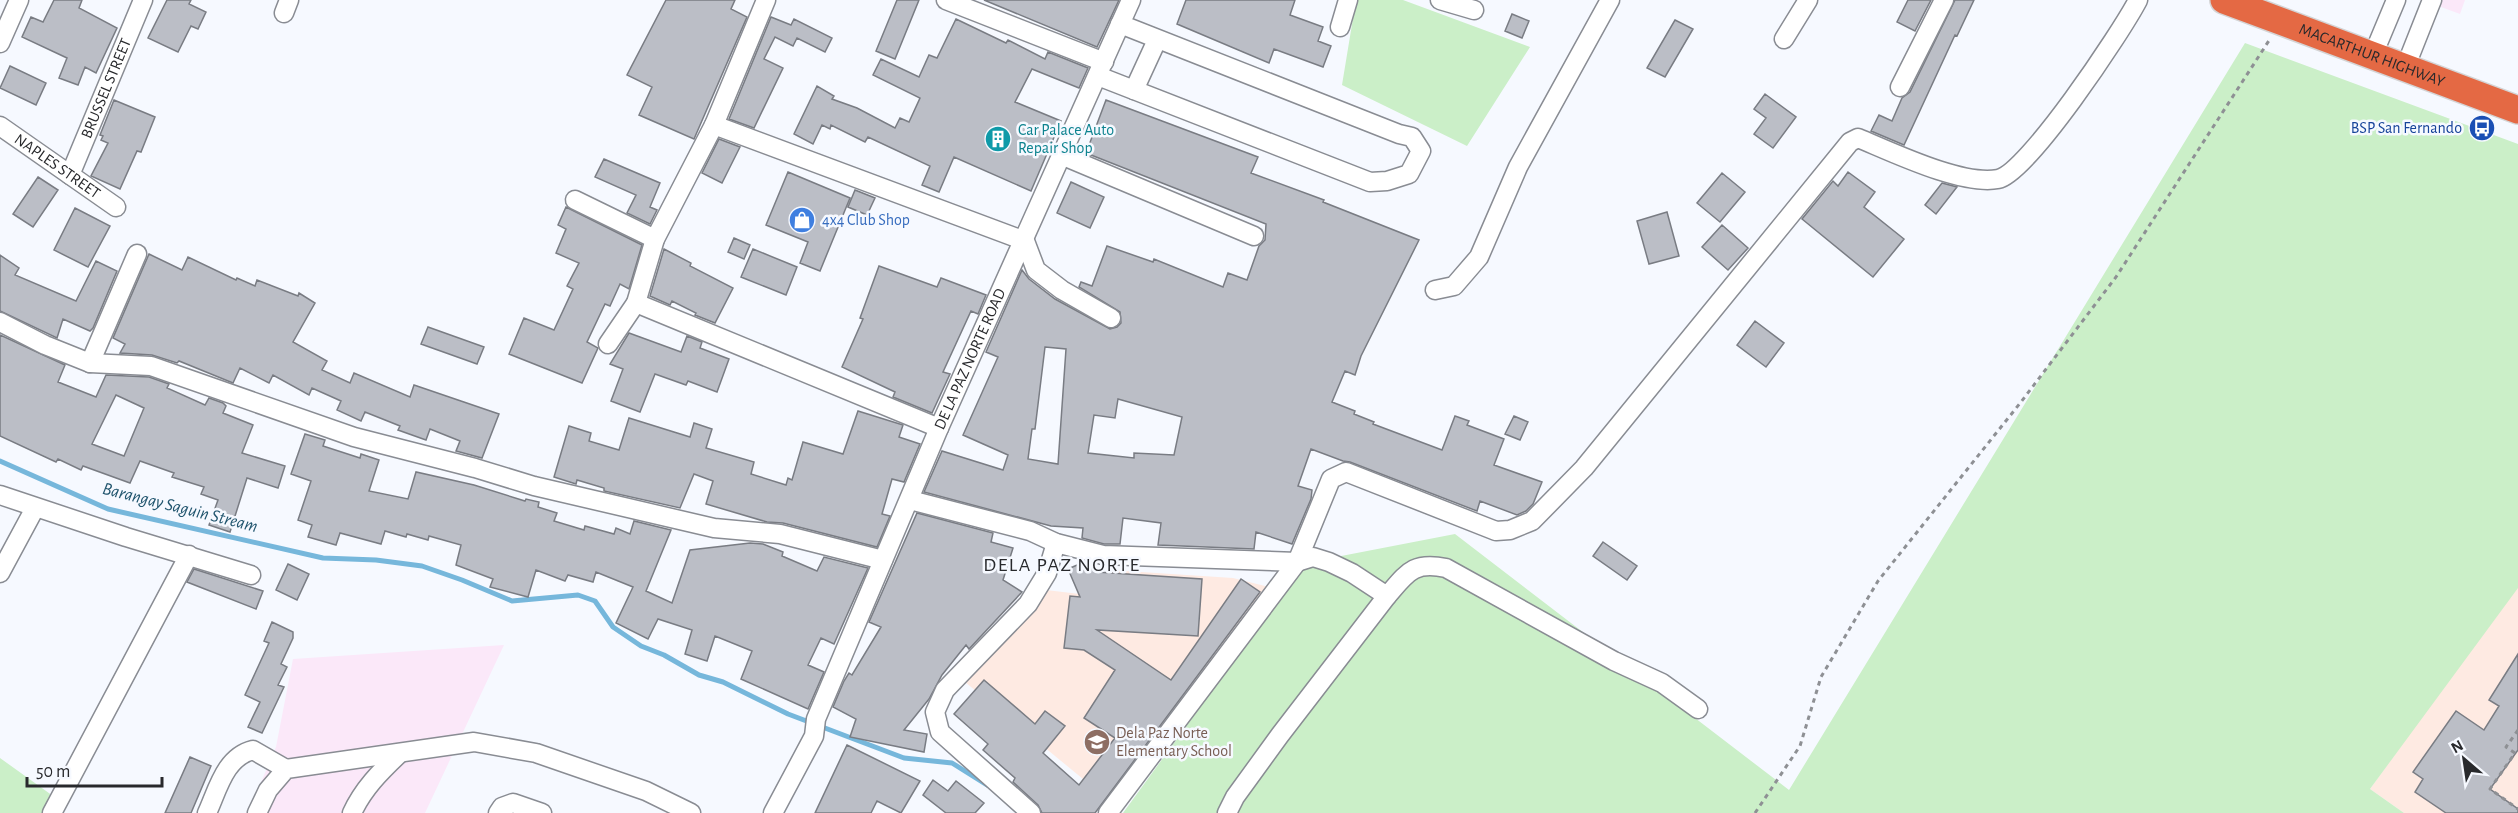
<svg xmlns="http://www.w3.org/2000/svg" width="2518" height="813" viewBox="0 0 2518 813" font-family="'Alegreya Sans',sans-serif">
<rect width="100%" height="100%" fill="#f6f9ff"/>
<!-- industrial -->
<path fill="#fbe8f9" d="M2422,0H2465L2460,14Z
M504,645L425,813H248L276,747L293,659Z"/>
<!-- education -->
<path fill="#feeae2" d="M1110,570L1233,578L1273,588L1111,802L965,682L1046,590L1105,597Z
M2518,583V813H2404L2370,789Z"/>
<!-- green -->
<path fill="#cbefc8" d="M1356,0H1403L1530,47L1467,146L1342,85Z
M2245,43L2518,144V588L2370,789L2404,813H1123L1305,563L1455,534L1789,790Z
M0,758L60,801L52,813H0Z"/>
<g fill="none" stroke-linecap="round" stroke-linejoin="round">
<!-- stream -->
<path stroke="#76b7db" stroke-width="5" d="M0,461L108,509L323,558L376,560L422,566L462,580L512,601L578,595L595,601L613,627L641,646L664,655L699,675L723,682L788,714L904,758L952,763L987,785"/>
</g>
<!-- building -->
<path fill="#bbbec6" stroke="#797c83" stroke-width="1.5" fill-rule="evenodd" d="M54,0H82L79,8L117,28L96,73L85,67L78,85L59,78L67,58L22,37L31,17L43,22Z
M167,0H191L189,4L206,12L198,29L191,26L178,52L148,38Z
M666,0H735L731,9L747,17L694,139L639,115L652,87L627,75Z
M897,0H919L895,59L876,51Z
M984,0H1119L1097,47Z
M1186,0H1295L1290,15L1323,27L1318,41L1331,46L1323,67L1274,49L1269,63L1177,24Z
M1908,0H1931L1915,31L1897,22Z
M1955,0H1974L1957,36L1955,35L1904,145L1871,131L1879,115L1892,121L1902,98L1910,92Z
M1512,14L1529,21L1522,38L1505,31Z
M771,17L791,25L794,19L832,38L825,52L797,38L793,46L775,37L764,59L783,68L754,128L729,119Z
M956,19L1006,43L1008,40L1045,59L1048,52L1088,68L1079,88L1032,69L1015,102L1061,121L1031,191L954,157L939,192L922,185L930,166L868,137L865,142L831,125L830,129L822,125L813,144L794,134L817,86L834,96L832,99L857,108L895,128L900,118L909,122L920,98L873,75L881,59L919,77L929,55L937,58Z
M1675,20L1693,29L1665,77L1647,68Z
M10,66L46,83L36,105L0,88Z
M1765,94L1796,117L1773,148L1754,134L1766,118L1754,109Z
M114,100L155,117L141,152L137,151L120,189L91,176L108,143L101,140L103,136L100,135Z
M1106,100L1258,157L1251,173L1324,200L1323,202L1419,240L1361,356L1355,375L1345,371L1332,402L1355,411L1354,414L1374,422L1373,424L1442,450L1455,416L1469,421L1467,425L1504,439L1494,465L1542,482L1533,504L1526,511L1517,515L1480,501L1477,511L1350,462L1343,461L1311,449L1298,486L1312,490L1311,499L1292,544L1256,532L1254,549L1158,545L1161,523L1123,518L1120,544H1104L1082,538L1083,528L1051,526L924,492L942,451L1003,470L1008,455L963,435L998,357L986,352L1022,270L1029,279L1055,299L1110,329L1117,327L1121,323L1120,312L1079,287L1081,282L1092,286L1107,246L1153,262L1154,259L1223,287L1228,273L1247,280L1259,246L1265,240L1266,224L1086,153ZM1045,347L1066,349L1058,464L1028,459L1032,429H1035ZM1118,399L1182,417L1174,455L1134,453V458L1088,453L1094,415L1115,418Z
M719,139L740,147L722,183L702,173Z
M604,159L660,183L650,207L657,210L650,224L627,213L636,195L595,177Z
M788,172L850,198L820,271L800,263L808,242L766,225Z
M1848,172L1875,192L1864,207L1904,239L1873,277L1802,219L1833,181L1838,186Z
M1722,173L1745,192L1720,222L1697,203Z
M38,177L58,190L33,227L13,214Z
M1071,182L1104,197L1090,228L1057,213Z
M1942,183L1957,187L1936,214L1925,205Z
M855,190L875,198L867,215L848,207Z
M566,207L642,245L629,289L620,284L610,306L605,304L587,342L598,348L582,383L509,354L524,318L554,330L573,289L567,286L579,263L556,253L566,229L558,225Z
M75,208L110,226L88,267L54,250Z
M1667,212L1679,256L1649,264L1637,221Z
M1722,225L1748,248L1728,270L1702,247Z
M734,238L750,245L744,259L728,252Z
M664,249L691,263L690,266L733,288L715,323L695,315L696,313L672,301L670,305L650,296Z
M753,249L797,267L786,295L741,277Z
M149,254L182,270L188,257L236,280L237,278L255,286L257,280L298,296L299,293L315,303L293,342L327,361L322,370L350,383L354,373L410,397L414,385L499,414L482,458L456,451L460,441L430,429L426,440L398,430L400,426L365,412L361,421L337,410L341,401L312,388L309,395L273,375L269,383L240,368L233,383L179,361L177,363L152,355L120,353L125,344L113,338Z
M0,255L19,268L15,275L76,301L96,261L117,271L93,328L90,331L63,319L57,338L0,311Z
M879,266L937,287L941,278L986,295L978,314L971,311L943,372L950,374L932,413L893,397L895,392L842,367L863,319L860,318Z
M1755,321L1784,343L1766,367L1737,345Z
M428,327L484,347L477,364L421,344Z
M629,333L681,352L687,336L702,342L700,348L729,359L717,392L688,381L686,385L655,374L640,412L611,401L623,369L610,364Z
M0,335L65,365L58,382L96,397L106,375L149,377L169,384L167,388L205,405L209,398L223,403L226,406L223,413L253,425L242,453L285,466L278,488L247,478L230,532L209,525L218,500L201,494L204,487L172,477L174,473L140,461L130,483L83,466L81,470L58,459L56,462L0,436ZM116,395L144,408L124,456L92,444Z
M858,411L903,425L899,437L920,444L904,482L892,479L882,514L890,516L877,547L783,523L767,522L706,504L713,481L694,474L680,508L604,491V488L577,480L576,484L554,477L569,426L591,433L589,441L619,450L629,418L690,437L694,423L712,429L706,448L754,462L751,474L786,485L788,478L792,480L803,442L843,454Z
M1514,416L1528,422L1520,440L1505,434Z
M305,434L325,440L323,446L360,458L361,454L379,460L369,491L408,499L416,472L474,485L525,501L526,499L539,502L538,507L557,513L554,521L584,530L585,526L614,534L616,528L630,534L634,521L671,530L646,591L672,603L690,550L750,543L763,544L783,552L782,556L817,571L824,557L868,568L834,644L821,638L808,665L824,672L808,709L741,679L752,651L715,636L707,661L685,654L692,630L658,619L648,639L616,623L633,587L596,572L593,582L568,575L565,581L536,570L528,597L490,587L493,579L456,565L461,545L429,536L428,540L407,534L406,537L385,531L381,544L340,533L336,545L308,537L312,525L298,520L311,481L291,474Z
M917,513L993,533L991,542L1013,548L1003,580L1022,592L969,649L966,645L942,675L929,699L904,730L927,734L924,752L850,737L856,719L833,707L844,681L849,673L852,675L881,627L869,622Z
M1603,542L1637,566L1627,580L1593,556Z
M1084,562L1093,564L1097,572L1202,579L1198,636L1097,630L1171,680L1241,579L1260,592L1095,813H1042L1038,805L1013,782L1015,778L983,750L988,744L954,714L984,680L1035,724L1045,711L1065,726L1043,753L1079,785L1115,738L1084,718L1115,670L1084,650L1064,648L1070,596L1080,597L1068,569Z
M288,564L309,574L297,600L276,590Z
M194,569L263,591L256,609L187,582Z
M272,622L293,632V638L281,664L287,667L278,685L284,687L262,733L248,727L260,702L245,695L269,643L264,641Z
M2518,654V750L2490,789L2518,809V813H2446L2415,792L2423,779L2413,772L2456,711L2484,730L2499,706L2489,700Z
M847,745L920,781L901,813L877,801L871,813H815Z
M190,757L211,766L191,813H165Z
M933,780L948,791L956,781L984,803L975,813H946L923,795Z"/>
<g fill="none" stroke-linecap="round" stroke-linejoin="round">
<defs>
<g id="minor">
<path d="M946,0L1104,62"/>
<path d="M1440,0L1474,10"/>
<path d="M284,13L289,0"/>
<path d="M1340,27L1348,0"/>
<path d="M1784,39L1808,0"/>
<path d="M0,43L19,0"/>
<path d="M2373,55L2396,0"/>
<path d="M2405,68L2432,0"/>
<path d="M1098,76L1370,182L1387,181L1409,174L1421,151L1412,137L1399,134L1120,24"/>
<path d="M1900,87L1944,0"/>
<path d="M1134,90L1157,40"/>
<path d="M714,125L1025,241L1036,270L1062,290L1111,318"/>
<path id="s1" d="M0,126L116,207"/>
<path d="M1061,155L1254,236"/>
<path id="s2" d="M70,175L143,0"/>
<path d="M575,200L655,239"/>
<path d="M1435,290L1454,286L1479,257L1518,167L1610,0"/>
<path d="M636,303L939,428"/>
<path d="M0,322L45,345L90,363L151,366L354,437L475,468L534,486L714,528L780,534L883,560"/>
<path d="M608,344L636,303L655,239L714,125L766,0"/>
<path d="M90,363L137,254"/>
<path d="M0,495L126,537L251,575"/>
<path d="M910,500L1030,531L1056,543L1103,555L1297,562L1313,557L1329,562L1352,573L1387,596C1407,573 1413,561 1446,568L1614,661L1662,683L1698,709"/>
<path d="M0,573L35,508"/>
<path d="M52,813L189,555"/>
<path d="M207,813C218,789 225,757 253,750L286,769"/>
<path d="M257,813L268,790L286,769L474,742L536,753L646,791L691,813"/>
<path d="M352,813C363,789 380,772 399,754"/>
<path d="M498,813L502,807L513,803L542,813"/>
<path id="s3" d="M773,813L814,736L816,719L939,428L1131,0"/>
<path d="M1031,813L940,732L935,712L945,690L1028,604L1047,573L1056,543"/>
<path d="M1108,813L1297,562L1331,479L1346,472L1496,531L1510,530L1532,521L1584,468L1850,142L1858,138C1892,152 1962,186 1998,179C2027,174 2122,31 2138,0"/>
<path d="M1227,813L1235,797L1280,735L1387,596"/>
</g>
<g id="highway">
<path id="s4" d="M2224,0L2518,110"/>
</g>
</defs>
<!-- minor casing -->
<use href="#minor" stroke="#898c93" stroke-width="21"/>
<!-- highway casing -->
<use href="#highway" stroke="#d4d4d5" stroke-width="30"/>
<!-- path -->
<path stroke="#8e9094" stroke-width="3" stroke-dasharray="4.5 4.5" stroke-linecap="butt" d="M2518,730L2506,747L2515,753L2490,789L2518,809
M1755,813L1800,746L1821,677L1878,581L2021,402L2116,277L2270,39"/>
<!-- minor -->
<use href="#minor" stroke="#fff" stroke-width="18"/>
<!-- highway -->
<use href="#highway" stroke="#e46944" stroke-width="27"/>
</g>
<!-- icons -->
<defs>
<symbol id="bus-disc" viewBox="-11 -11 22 22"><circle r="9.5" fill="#1a4fb4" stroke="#f6f9ff"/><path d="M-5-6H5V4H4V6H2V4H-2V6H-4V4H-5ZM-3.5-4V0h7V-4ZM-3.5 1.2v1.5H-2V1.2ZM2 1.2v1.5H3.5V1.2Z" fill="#fff"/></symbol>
<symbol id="building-disc" viewBox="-11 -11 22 22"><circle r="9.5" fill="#0f9aa8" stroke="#f6f9ff"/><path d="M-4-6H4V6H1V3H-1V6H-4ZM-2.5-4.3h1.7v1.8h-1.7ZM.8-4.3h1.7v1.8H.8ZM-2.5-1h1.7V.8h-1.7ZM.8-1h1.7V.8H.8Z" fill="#fff"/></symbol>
<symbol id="shop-disc" viewBox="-11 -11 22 22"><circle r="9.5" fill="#3f7fe0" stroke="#f6f9ff"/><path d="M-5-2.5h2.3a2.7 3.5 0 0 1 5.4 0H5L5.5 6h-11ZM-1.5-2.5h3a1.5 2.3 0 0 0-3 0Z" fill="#fff"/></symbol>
<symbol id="school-disc" viewBox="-11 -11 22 22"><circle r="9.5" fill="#8d6e63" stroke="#f6f9ff"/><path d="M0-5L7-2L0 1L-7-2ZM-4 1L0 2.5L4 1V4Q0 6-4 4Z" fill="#fff"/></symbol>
</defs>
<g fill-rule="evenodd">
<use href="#bus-disc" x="2467" y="113" width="30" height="30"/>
<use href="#building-disc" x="983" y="124" width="30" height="30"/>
<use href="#shop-disc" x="787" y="205" width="30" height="30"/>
<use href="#school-disc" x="1082" y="727" width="30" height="30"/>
</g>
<g text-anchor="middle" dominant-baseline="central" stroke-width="5" stroke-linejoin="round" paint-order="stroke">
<!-- street labels -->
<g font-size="16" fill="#28292c" stroke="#f6f9ff">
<text stroke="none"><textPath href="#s4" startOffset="158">MACARTHUR HIGHWAY</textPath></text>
<text stroke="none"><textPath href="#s2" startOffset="94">BRUSSEL STREET</textPath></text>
<text stroke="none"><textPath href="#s1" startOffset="70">NAPLES STREET</textPath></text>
<text stroke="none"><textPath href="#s3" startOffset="496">DE LA PAZ NORTE ROAD</textPath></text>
</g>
<!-- transit labels -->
<g font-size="16" fill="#164399" stroke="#f6f9ff" text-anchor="end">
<text x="2462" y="128">BSP San Fernando</text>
</g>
<!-- culture labels -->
<g font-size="16" fill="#0d838f" stroke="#f6f9ff" text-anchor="start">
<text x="1018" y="130">Car Palace Auto<tspan x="1018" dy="18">Repair Shop</tspan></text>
</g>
<!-- shop labels -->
<g font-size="16" fill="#366cbe" stroke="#f6f9ff" text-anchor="start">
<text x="822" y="220">4x4 Club Shop</text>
</g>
<!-- education labels -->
<g font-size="16" fill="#785e54" stroke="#f6f9ff" text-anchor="start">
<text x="1116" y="733">Dela Paz Norte<tspan x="1116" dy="18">Elementary School</tspan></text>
</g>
<!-- water labels -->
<g font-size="18" font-style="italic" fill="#21556e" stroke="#f6f9ff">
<text transform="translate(180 508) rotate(14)">Barangay Saguin Stream</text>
</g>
<!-- quarter labels -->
<g font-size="20" letter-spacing="1.5" fill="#28292c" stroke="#f6f9ff">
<text x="1062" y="565">DELA PAZ NORTE</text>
</g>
</g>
<!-- north arrow -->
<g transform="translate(2464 759) rotate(331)" stroke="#f6f9ff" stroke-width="4.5" paint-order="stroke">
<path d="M0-4.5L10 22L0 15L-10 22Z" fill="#28292c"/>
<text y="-9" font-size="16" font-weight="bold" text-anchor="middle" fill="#28292c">N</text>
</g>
<!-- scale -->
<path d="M27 777v9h135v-9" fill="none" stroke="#28292c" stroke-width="3"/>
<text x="36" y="777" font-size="18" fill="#28292c" stroke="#f6f9ff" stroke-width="4.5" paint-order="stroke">50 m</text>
</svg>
